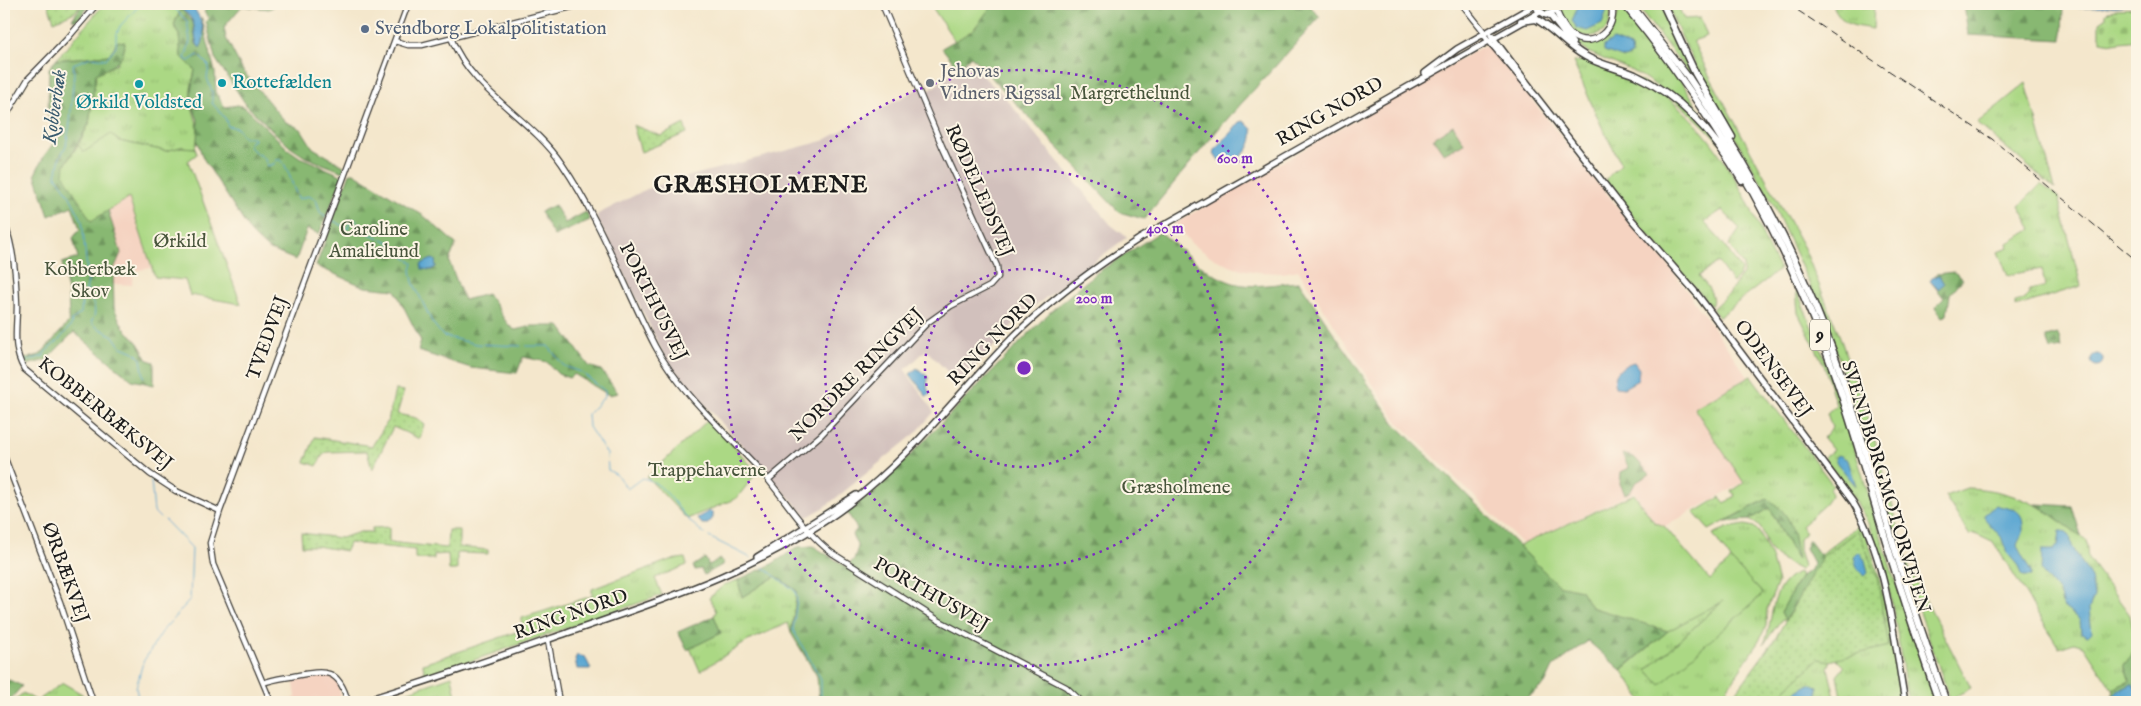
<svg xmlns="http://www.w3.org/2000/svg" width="2141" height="706" viewBox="0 0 2141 706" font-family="'IM FELL English',serif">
<defs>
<pattern id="grass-tufts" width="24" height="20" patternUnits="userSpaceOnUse" patternTransform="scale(1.25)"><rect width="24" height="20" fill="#abd884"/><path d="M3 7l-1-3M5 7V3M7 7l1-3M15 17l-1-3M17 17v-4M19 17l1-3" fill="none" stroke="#93b971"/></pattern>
<pattern id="forest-firs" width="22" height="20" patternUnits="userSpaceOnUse" patternTransform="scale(1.25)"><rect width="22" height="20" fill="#88b872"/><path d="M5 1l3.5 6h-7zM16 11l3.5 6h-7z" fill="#6e955d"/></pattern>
<pattern id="cemetery-stones" width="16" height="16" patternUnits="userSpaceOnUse" patternTransform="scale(1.25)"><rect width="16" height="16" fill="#abd884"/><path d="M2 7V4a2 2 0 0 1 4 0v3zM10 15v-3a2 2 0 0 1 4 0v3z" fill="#93b971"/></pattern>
<pattern id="park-dots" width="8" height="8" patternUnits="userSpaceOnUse" patternTransform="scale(1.25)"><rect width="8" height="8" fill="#abd884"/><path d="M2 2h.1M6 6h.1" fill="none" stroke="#93b971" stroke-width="1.8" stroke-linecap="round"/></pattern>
</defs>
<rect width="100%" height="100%" fill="#fcf5e5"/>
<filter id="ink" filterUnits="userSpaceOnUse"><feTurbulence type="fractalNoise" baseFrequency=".02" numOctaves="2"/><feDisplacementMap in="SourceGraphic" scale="10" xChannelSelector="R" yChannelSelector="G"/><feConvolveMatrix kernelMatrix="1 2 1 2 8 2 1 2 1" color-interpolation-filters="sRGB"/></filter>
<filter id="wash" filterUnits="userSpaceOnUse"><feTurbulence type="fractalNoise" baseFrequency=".0096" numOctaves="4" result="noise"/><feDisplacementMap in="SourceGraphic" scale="20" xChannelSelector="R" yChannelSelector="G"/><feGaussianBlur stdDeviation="1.12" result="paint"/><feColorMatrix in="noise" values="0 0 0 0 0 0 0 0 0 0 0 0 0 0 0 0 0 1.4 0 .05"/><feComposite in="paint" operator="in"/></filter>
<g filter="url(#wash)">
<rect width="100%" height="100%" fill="#f4e7cc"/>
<!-- built -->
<path fill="#f5d3c1" d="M1487,44L1634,227L1670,267L1748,377L1693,408L1744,482L1660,529L1634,492L1523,544L1397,421L1298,270L1283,273L1258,272L1240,269L1215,259L1192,244L1174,224Z
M129,197L151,268L133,271L132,285L113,284L108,210Z
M319,674L330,676L337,681L342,700L339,702H285L296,697L293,679Z"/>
<!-- industrial -->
<path fill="#d1c0bc" d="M967,61L1002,94L1111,225L1127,237L1020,317L960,384L926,350L905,370L934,412L916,433L825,507L807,517L679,376L664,355L597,218L598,214L649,188L671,181L823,141L921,87L925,94Z"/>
<!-- grass -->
<path fill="url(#grass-tufts)" stroke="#647a50" d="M104,4H157L168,9L176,7L181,9L174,25L179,35L181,56L195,70C193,80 189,91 191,102C195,121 202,127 195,148L181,147L166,151L119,141L83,152L78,145L89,124L96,73L117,64L118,41L109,55L56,60Z
M1539,4H1557L1554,10L1549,12L1540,8Z
M1564,4H1608C1626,48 1549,46 1564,4Z
M1613,4H1620L1682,82L1720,143C1701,121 1663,88 1638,74C1614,61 1587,57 1568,36C1593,49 1609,40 1618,14Z
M1636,4H1661L1684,59L1702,91Z
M1666,4H1677L1684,19L1700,18L1707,36L1693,41L1709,75L1805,250L1840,337L1877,447L1909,568L1971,688L1956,696L1958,702H1951L1904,566L1829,328L1773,204L1701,78Z
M1832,4H1874L1873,29C1849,25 1844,26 1832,4Z
M1585,60C1603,69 1623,74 1642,82C1687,103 1723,154 1745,197C1758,221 1765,247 1780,269L1719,317L1712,309L1729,293L1743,274V265L1729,245L1740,229L1722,210L1704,222L1722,242L1741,269L1739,277L1733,283L1718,262L1699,276C1705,284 1717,295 1711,306L1637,222L1605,180L1621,164L1601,125L1573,62Z
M2026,83L2055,189L1977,123Z
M2041,184L2058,197L2081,286L2015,307V302L2023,300L2029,294V290L2045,287L2042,269L2008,275L1998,252L2009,247L2008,243L2032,229L2019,206Z
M1796,288L1834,382L1890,565L1935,702H1908C1898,644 1893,583 1870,528C1859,502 1841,480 1824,458L1833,450L1823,438L1832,428L1827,413L1836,405L1824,365L1798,313Z
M1751,376L1833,485L1829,489L1832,494L1825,504L1801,526L1806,533L1799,539V550L1804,566L1800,570C1792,565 1780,560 1773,553C1761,542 1769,528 1749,520L1770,508L1790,548L1798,557L1767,499L1709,530L1694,513L1720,497L1725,503L1735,496L1732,491L1744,483L1694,408Z
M1967,488C2013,489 2053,510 2086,540L2088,558L2130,615L2137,648L2124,665L2130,681L2112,689L2084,646L2074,643L2059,648L1994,543L1973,533L1970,536L1945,496Z
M1861,523C1885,580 1892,641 1901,702H1842L1837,676L1844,667L1835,658L1831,660L1828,668L1836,702H1762L1790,621L1781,620L1764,644C1775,617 1768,587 1799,572L1801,576L1781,612L1785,619L1808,584L1825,563L1820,555Z
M1745,525L1754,527L1759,532L1771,557L1778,582L1767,609L1766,626L1759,641L1718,702H1643L1622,670L1668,631L1725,599L1647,670L1660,684L1763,594L1731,560L1713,534L1727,528Z
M685,558L687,565L655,578L662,595L425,677L423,664L522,630V618L592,596V589L670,560Z
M776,576L797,591L791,633L788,623L748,641L700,671L690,648L721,633L714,616L716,611L709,598L724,585L738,580L742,597Z
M452,676L457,702H387L398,695Z
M63,683L82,694L87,702H13L23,693L37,701Z"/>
<!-- forest -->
<path fill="url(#forest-firs)" stroke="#526a47" d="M83,4H91L76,22L72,19Z
M210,4H278L269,9L242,6L224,27L226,38L243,71L276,111L286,122L301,129L313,148L344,166L343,172L305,157L290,147L247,106L215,58L206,21L209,18L204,12Z
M993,4H1308L1320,17L1221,126L1144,219L1119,212L971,56L958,68L942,48L973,30Z
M1964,4H2063L2062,40L1968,35Z
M181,9L193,22L196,44L200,48L204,30L201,17L202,19L215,72L216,92L224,107L238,105L246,108L288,149L298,156L343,176L319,234L307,229L296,260L268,249L251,233L203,158L197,141L198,120L191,102V91L195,70L181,56L179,35L174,25Z
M118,41L125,42C124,61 113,66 96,74L89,124L65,165L91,220L108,210L121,253L113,271L114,308L123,327L138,343L148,360L154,362V385L132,380L74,332L46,360L27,365L23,359L40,355L69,322L68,292L62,263L78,258L73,238L80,229L72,206L49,216L35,174L44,156L62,132L58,121L48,115L49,68L56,60L109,55Z
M1453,125L1464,143L1444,154L1433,138Z
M350,173H354L424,216L456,244L449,261L464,300L487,294C498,305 503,323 515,330L532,326H560L589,366L601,370L618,393L609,395L574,374L569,378L558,374L547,362L523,357L517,373L471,368L418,351L421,341L395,290L365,287L316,266Z
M555,205L565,223L586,212L590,220L554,236L540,212Z
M1160,232C1182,250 1205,274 1233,283C1253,289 1279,283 1299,282L1396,425L1558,585L1581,590L1591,607L1668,631L1621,670L1588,641L1553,667L1545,684L1522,702H819L817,676L791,633L797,591L776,576L742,597L738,580L772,564L798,547L813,546L847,567L854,559L858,547L852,535L857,529L846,510L874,492L1050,312L1095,274Z
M1954,272L1963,279L1950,294L1947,315L1942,317L1935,307L1944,298L1931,282L1936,274Z
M2058,334L2062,348L2050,350L2046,337Z
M1622,454L1634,457L1650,474L1635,483L1631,491L1625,494L1620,484L1621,472L1629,468Z
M1767,499C1794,515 1792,530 1798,559L1790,548L1770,508L1749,520L1725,522Z
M2036,504L2072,506L2081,536Z
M1809,540L1826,563L1808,584L1785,620L1781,612L1801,576L1811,570L1813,563L1805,548Z
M705,558L709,565L720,559L724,564L704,575L701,569L695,570L693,566Z
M714,616L721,633L687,650L678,632Z
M2137,648V702H2114L2112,689L2130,681L2124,665Z
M9,680L22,686L8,702H4V682Z"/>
<!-- cemetery -->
<path fill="url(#cemetery-stones)" stroke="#647a50" d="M2137,8V40L2113,43L2100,41V22L2106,18V13L2116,9Z"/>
<!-- park -->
<path fill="url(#park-dots)" stroke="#647a50" d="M48,4H81L75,12L54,21Z
M684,124L687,133L641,152L633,125L661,136Z
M395,390L404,391L397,414L416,418L424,424L420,439L393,427L372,470L367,451L327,452L322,456L317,466L305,462L315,437L372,446L388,421Z
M389,527V542L445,548L447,547L448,530H459V547L488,550V554L457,553V570H449L448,554L434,555V559H415V550L349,543L346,551L316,546H302L301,533L341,538L360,532H372V528Z
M1858,530L1877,577L1889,646L1830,661L1819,659L1772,702H1729L1775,639L1822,557Z"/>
<!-- garden -->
<path fill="#abd884" stroke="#647a50" d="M930,4H993L973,30L955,41Z
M111,134L119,141L166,151L181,147L195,148L197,154L188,161L241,304L190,295L185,280L155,277L129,198L91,221L64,175L65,165L78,145L84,152Z
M709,419L757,472L737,498L687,519L647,477Z
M1634,494L1654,522L1664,526L1710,580L1731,560L1763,594L1660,685L1647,670L1723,601L1668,631L1591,607L1581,590L1558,585L1519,546Z"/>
<!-- water -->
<path fill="#5aa6d2" stroke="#3b6177" d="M180,4H191C200,16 209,34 200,48C193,42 197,29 192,20C189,13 181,12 180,4Z
M1579,4H1603L1607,11L1602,24L1587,31L1577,28L1572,21Z
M2063,4H2133C2114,7 2097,8 2078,8L2077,5Z
M1613,40L1631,47L1632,55L1624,58L1604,51V46Z
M1244,121L1252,129C1254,146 1244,157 1229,163L1218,160L1214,154L1215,150L1240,122Z
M432,259L435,260L436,267L431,270L422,269L421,264Z
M1939,275L1944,284L1938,289L1930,281L1932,277Z
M2091 360a6 6 0 1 1 12 0a6 6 0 1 1-12 0Z
M1634,362L1639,369L1638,380L1624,388L1615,387C1612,374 1622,365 1634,362Z
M917,368L928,377L927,388L930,394L927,397L910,374Z
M1839,455L1848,460L1856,486L1836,462L1835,457Z
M1996,505C2013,511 2024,506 2023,531C2023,536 2018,540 2017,546L2031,572V576H2023L2019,567L2008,554L2003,539L1985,519L1984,515Z
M710,511L713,514V518L708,524H702L697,518Z
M2060,531H2064L2070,536L2072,546L2091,578L2094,596L2089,609L2092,632L2088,636L2081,633L2080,620L2063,607L2059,593L2041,571L2042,550H2054L2058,545Z
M1859,552L1865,560L1868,573L1865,576C1857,571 1856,565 1854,557Z
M577,655L585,657L591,669H577L575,659Z
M1809,684L1818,686V697C1809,705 1796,702 1784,702L1792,694Z
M2132,684L2137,690L2136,701L2116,702L2113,696L2118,691Z"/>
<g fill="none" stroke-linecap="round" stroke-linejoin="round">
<!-- stream -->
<path stroke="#5aa6d2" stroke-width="1" d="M175,9L187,21L190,41L185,59L189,61L198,55L209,66L207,78L212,91V103L225,118L228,126L237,128L243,137H253L254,140L249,143V147L265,159L267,166L274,164L276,160H281C291,172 291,186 299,199L308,196L316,199L320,212L327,217
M332,220L348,229L350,221L354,219L370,234L391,243V248L413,263L411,270L413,282L432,322L443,336L476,344L521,346
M526,346H548L564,366L581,372L605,391V396L588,414L589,427L607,454L608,470L617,475L627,489L642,478C664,482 673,503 687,518C692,524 699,529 705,534
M26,361L44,356V353L59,340L72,324L71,321L81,313L82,296L86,291
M144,377L141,359L134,352L120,346L113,336L95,326L91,322C99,311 92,304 90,293L86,290L88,281L82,220L68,193L56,176L60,157L66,146L70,122L74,72L73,64L91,57L106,59L116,46V36L120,26L139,6L151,4
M151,480L154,512L160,518
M709,537L751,558
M758,564L761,566
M763,567L795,591L797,598L793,630L821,679V695L824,702
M139,702L136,688L143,662L164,629L190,600L192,548L165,520"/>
</g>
</g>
<g filter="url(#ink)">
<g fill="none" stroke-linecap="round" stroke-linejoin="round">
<defs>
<path id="tertiary" d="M1462,4L1485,33
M451,38C473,93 530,117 562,164C601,221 624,286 655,346C678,390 726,433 760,470C784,497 803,531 832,553L938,620L1066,687L1082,702
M395,41L408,45H422L583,4
M4,119L28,79L67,39L97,4
M4,222C14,248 16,277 17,305C17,328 12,348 24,369L150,474L176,491L220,511
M4,456L60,602L93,702
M768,480L821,435L927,323L951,306L990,286L998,277L997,266L942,146L882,4
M548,640L559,702
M263,683C273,679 284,678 294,676C326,670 339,668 348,702
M271,702L213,564L210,543L220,511L408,4"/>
<path id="secondary" d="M1483,34L1535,95L1633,221L1697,294L1853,502C1888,562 1893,634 1905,702
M1491,35L1531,88
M1425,73L1457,49L1535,5
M757,557L856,495
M360,702C430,681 498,657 567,633C664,600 766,567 849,504C912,456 959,392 1014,336C1052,298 1094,268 1139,239L1540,12"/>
<path id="primary" d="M1535,4L1538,10L1546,15L1556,11L1560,4
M1631,4L1689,78
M1556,11C1560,20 1564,29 1571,35C1593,51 1619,28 1611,4"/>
<path id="motorway" d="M1624,4C1706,103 1772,213 1819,333C1844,394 1861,458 1880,521C1898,582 1918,642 1939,702
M1663,4L1695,73L1732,137
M1550,15L1572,43
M1521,21L1536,19C1554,29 1567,46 1585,56C1600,65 1618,68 1635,75C1683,97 1716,136 1742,181
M1689,78C1743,157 1790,241 1825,331C1850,393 1867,458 1887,522C1905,583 1925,643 1946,702"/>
</defs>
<!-- tertiary casing -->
<use href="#tertiary" stroke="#3c3a36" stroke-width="7"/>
<!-- secondary casing -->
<use href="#secondary" stroke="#3c3a36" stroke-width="8"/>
<!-- primary casing -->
<use href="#primary" stroke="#3c3a36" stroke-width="8"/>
<!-- motorway casing -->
<use href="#motorway" stroke="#3c3a36" stroke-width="9"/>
<!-- tertiary -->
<use href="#tertiary" stroke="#fff" stroke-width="4.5"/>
<!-- secondary -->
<use href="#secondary" stroke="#fff" stroke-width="5"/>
<!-- primary -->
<use href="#primary" stroke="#fff" stroke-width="5.5"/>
<!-- motorway -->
<use href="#motorway" stroke="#fff" stroke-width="6"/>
<!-- rail -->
<path stroke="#1c1c1c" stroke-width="1" stroke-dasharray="8 4" stroke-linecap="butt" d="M1788,4L1992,139L2137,261"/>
</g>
</g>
<!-- distance rings -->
<g fill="none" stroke="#7b2cbf" stroke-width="2.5" stroke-dasharray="2.5 5">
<circle cx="1024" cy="368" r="99"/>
<circle cx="1024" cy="368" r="199"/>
<circle cx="1024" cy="368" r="298"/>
</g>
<!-- markers -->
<circle fill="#5c6f8a" stroke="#fcf5e5" stroke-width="2" cx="365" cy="29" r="5"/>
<g fill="#0f9aa8" stroke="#fcf5e5" stroke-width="2">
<circle cx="222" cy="83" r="5"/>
<circle cx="139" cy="84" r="5"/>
</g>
<circle fill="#6b7280" stroke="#fcf5e5" stroke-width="2" cx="930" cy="83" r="5"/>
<g text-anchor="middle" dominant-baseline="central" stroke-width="4" stroke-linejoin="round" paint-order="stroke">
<!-- shield labels -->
<rect fill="#fcf5e5" stroke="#5f5d58" stroke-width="1" x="1810" y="319.5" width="20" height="31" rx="4"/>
<g font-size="18" font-weight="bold" fill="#1c1c1c">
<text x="1820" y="335">9</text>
</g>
<!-- service labels -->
<g font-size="19" fill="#4e5e75" stroke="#fcf5e5" text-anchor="start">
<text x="375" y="29">Svendborg Lokalpolitistation</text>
</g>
<!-- worship labels -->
<g font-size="19" fill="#5b616d" stroke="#fcf5e5" text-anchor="start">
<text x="940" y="72">Jehovas<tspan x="940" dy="22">Vidners Rigssal</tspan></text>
</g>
<!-- culture labels -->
<g font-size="19" fill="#0d838f" stroke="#fcf5e5" text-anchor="start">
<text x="232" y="83">Rottefælden</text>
<text x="139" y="103" text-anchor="middle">Ørkild Voldsted</text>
</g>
<!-- park labels -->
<g font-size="19" fill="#47543b" stroke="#fcf5e5">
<text x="1130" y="94">Margrethelund</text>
<text x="374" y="230">Caroline<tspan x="374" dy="22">Amalielund</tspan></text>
<text x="180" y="242">Ørkild</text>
<text x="90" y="270">Kobberbæk<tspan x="90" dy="22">Skov</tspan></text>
<text x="707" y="471">Trappehaverne</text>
<text x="1176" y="488">Græsholmene</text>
</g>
<!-- street labels -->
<g font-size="19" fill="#1c1c1c" stroke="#fcf5e5">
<text transform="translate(1330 112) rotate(-30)">RING NORD</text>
<text transform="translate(979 191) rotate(66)">RØDELEDSVEJ</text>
<text transform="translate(653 302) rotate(63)">PORTHUSVEJ</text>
<text transform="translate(268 338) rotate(-70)">TVEDVEJ</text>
<text transform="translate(993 340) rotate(-46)">RING NORD</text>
<text transform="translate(1773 369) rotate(53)">ODENSEVEJ</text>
<text transform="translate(857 375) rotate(-45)">NORDRE RINGVEJ</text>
<text transform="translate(105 414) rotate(39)">KOBBERBÆKSVEJ</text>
<text transform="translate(1885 487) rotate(73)">SVENDBORGMOTORVEJEN</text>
<text transform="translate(65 573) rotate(70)">ØRBÆKVEJ</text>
<text transform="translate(931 595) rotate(30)">PORTHUSVEJ</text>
<text transform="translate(571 615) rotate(-19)">RING NORD</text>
</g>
<!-- water labels -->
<g font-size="20" font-style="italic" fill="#385a6e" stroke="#fcf5e5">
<text transform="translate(55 107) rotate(-82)">Kobberbæk</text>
</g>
<!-- district labels -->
<g font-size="24" font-weight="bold" letter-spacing="1" fill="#1c1c1c" stroke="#fcf5e5">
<text x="761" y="185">GRÆSHOLMENE</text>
</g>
</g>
<circle cx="1024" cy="368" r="8" fill="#7b2cbf" stroke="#fcf5e5" stroke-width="2.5"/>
<g font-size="15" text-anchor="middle" font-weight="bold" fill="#7b2cbf" stroke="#fcf5e5" stroke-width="4" stroke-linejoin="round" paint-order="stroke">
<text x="1235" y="163">600 m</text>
<text x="1165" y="233">400 m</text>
<text x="1094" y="303">200 m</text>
</g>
<!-- margin -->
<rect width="2141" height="706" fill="none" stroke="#fcf5e5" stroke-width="20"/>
</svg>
